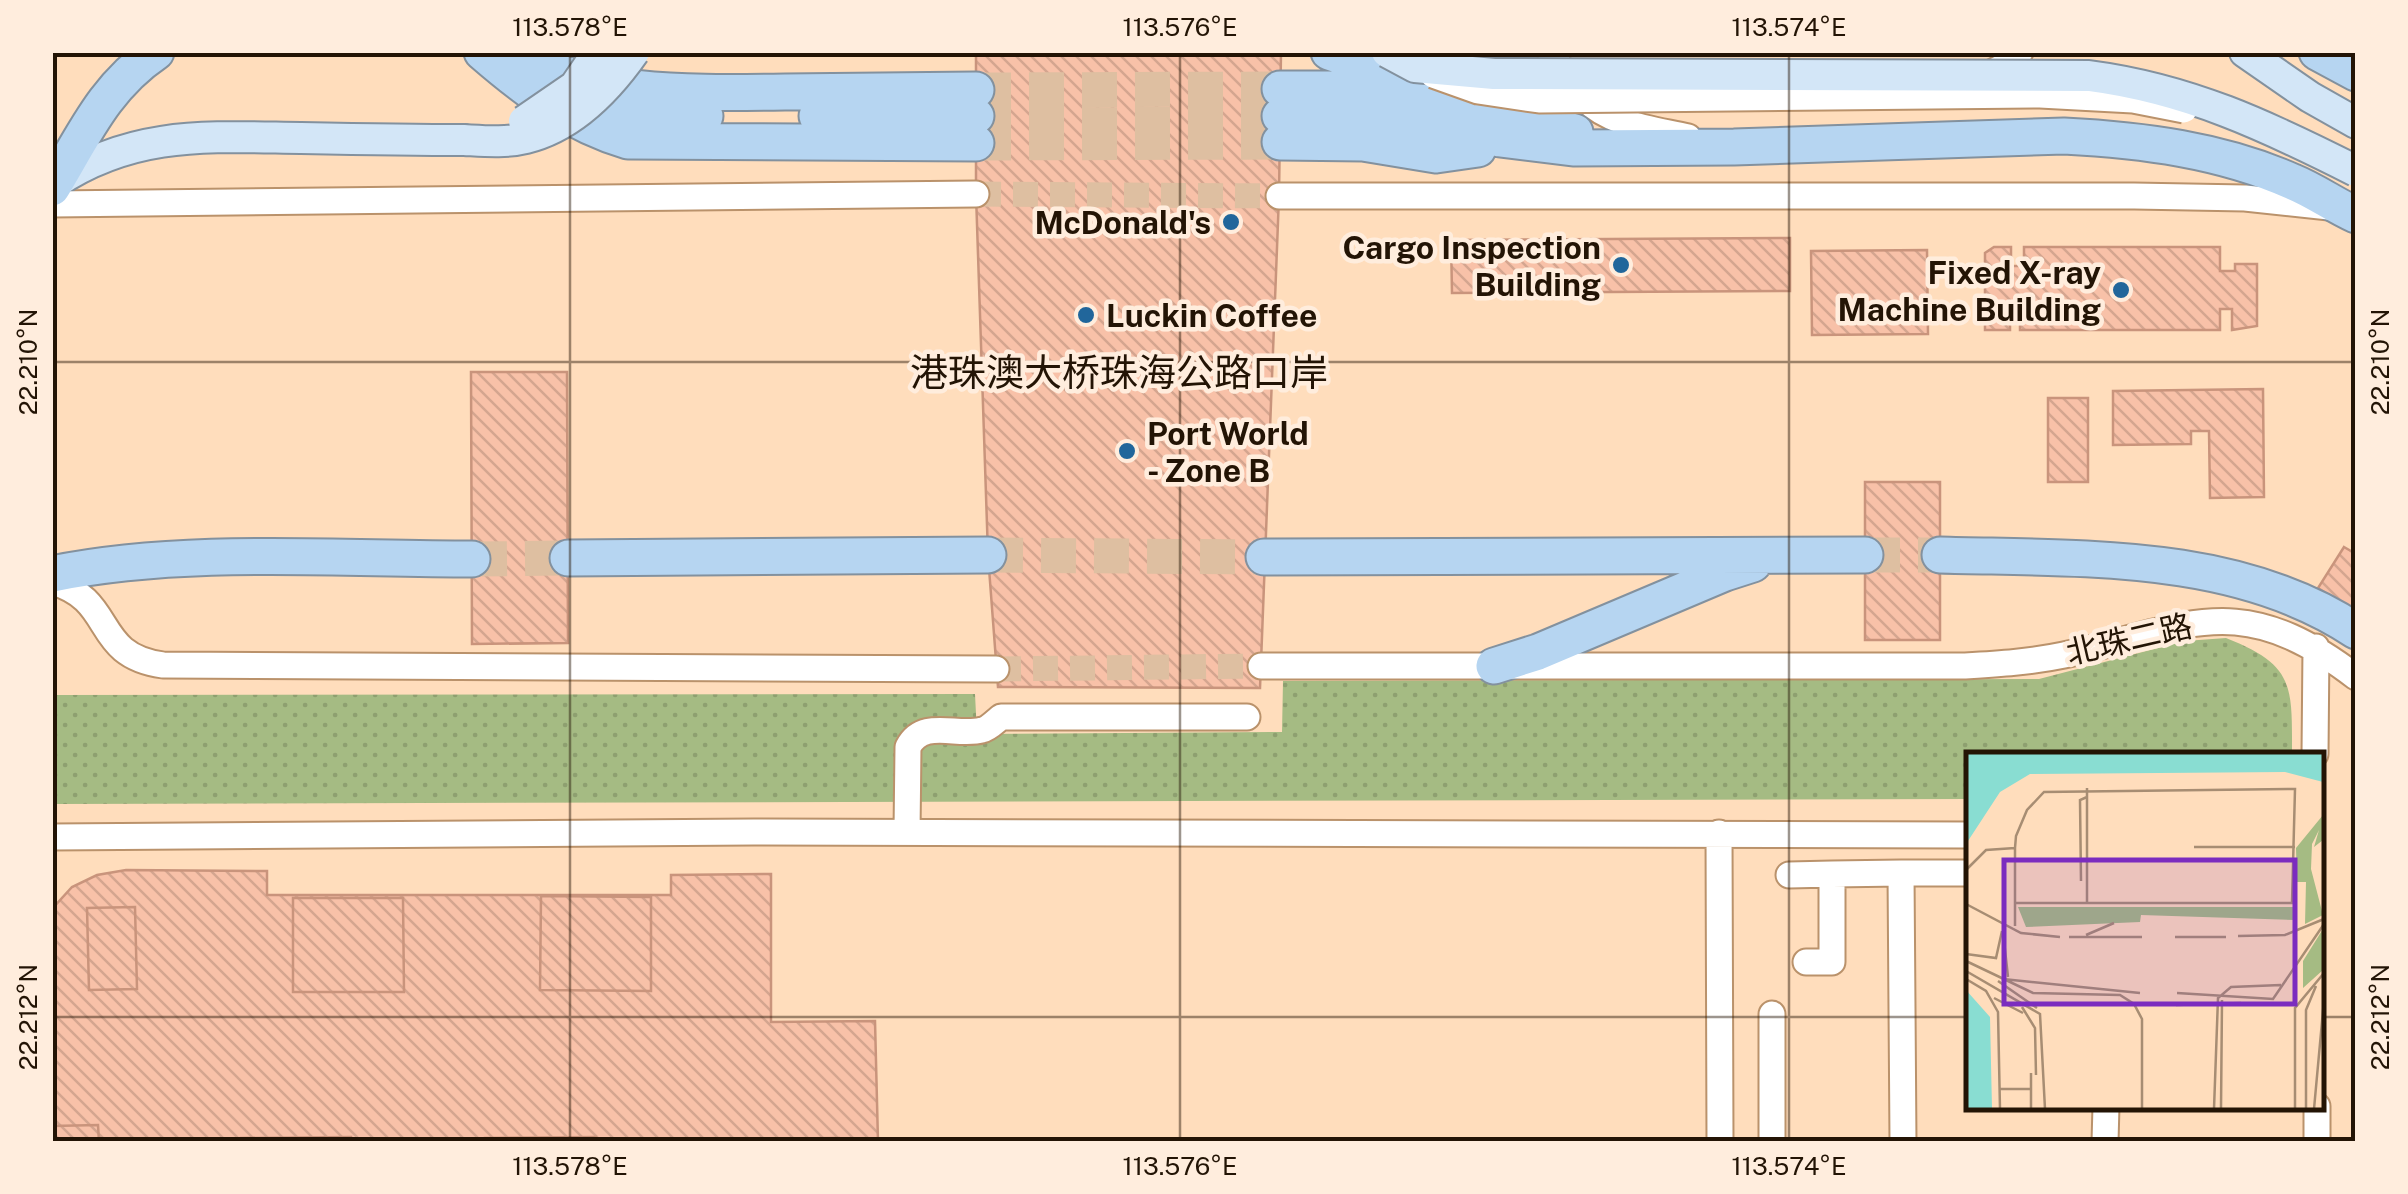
<svg xmlns="http://www.w3.org/2000/svg" width="2408" height="1194" viewBox="0 0 2408 1194" font-family="'Public Sans','Noto Sans SC',sans-serif">
<defs>
<pattern id="park-dots" width="8" height="8" patternUnits="userSpaceOnUse" patternTransform="scale(2.5)"><rect width="8" height="8" fill="#a5bb83"/><path d="M2 2h.1M6 6h.1" fill="none" stroke="#8ea070" stroke-width="1.8" stroke-linecap="round"/></pattern>
<pattern id="building-back-hatch" width="6" height="6" patternUnits="userSpaceOnUse" patternTransform="scale(2.5)"><rect width="6" height="6" fill="#f8c1a8"/><path d="M-1 5l2 2M0 0l6 6M5-1l2 2" fill="none" stroke="#d4a58f"/></pattern>
</defs>
<rect width="100%" height="100%" fill="#ffddbc"/>
<!-- park -->
<path fill="url(#park-dots)" d="M2226,638C2295,665 2292,686 2292,754H1968V799L53,804L52,695L975,694L977,734L1282,732L1283,681L2039,679L2185,641Z"/>
<!-- building -->
<path fill="url(#building-back-hatch)" stroke="#c9947c" stroke-width="2.5" d="M976,52H1281L1279,196L1260,688L998,687L988,555L976,194Z
M1790,238V291L1452,293L1451,240Z
M2011,247V266H2024V247H2220V271H2235V264H2257V326L2232,330V309H2220V330H2020V309H2010V330H1985V253L1994,247Z
M1927,250L1928,334L1812,335L1811,251Z
M471,372H567L568,643L472,644Z
M2263,389L2264,497L2210,498L2209,431H2191V444L2113,445V391Z
M2048,398H2088V482H2048Z
M1865,482H1940V640H1865Z
M2344,547L2356,554V612L2318,588Z
M126,870L267,871V895H671V875L771,874V1022L875,1021L878,1142H52V909L72,887L97,875Z
M541,896L651,897V991L540,990Z
M293,898H403L404,992H293Z
M135,907L137,989L89,990L87,908Z
M98,1125L99,1142H52V1126Z
M351,1137V1142H241V1138Z
M596,1137V1142H485V1138Z
M839,1138L840,1142H729V1139Z"/>
<g fill="none" stroke-linecap="round" stroke-linejoin="round">
<!-- minor-tunnel -->
<path stroke="#debfa1" stroke-width="25" stroke-dasharray="25 12" stroke-linecap="butt" d="M976,194L1279,196
M996,669L1261,666"/>
<!-- highway-tunnel -->
<path stroke="#debfa1" stroke-width="35" stroke-dasharray="35 18" stroke-linecap="butt" d="M976,90L1280,89
M976,116H1280
M976,143L1280,142
M988,555L1264,557
M1865,555H1940
M472,559L568,558"/>
<defs>
<path id="minor" d="M1550,52C1561,67 1571,85 1584,98C1610,125 1653,129 1688,137
M1981,78L2006,65L2020,52
M1279,196H2134L2245,198L2329,207
M52,204L976,194
M52,582C117,600 91,655 163,665L996,669
M1261,666H1964C1997,664 2031,662 2064,655C2191,626 2239,588 2356,677
M2315,754L2316,647
M907,832L908,747C923,718 957,737 982,730C988,729 996,721 1001,717H1247
M1719,833L1720,1142
M52,837L754,832L1968,835
M1789,875L1832,874
M1806,962H1832V874L1901,873
M1772,1014V1142
M2317,1106V1142
M1903,1142L1901,873H1968
M2105,1142L2106,1106"/>
<path id="major" d="M2245,52L2310,97L2356,123
M55,183C134,130 210,137 301,138C355,139 410,140 464,140"/>
<path id="highway" d="M482,52C527,91 571,124 628,141L976,143
M508,52C595,96 690,93 785,92C849,91 913,91 976,90
M1329,52L1501,111L1575,132
M2317,52L2356,73
M1280,89H1360L1382,94L1438,120L1470,131L1500,139L1573,148L1734,147L2064,136C2142,140 2221,150 2293,182C2315,191 2334,205 2356,215
M572,91C613,118 657,116 705,116
M817,116H976
M1280,116C1330,116 1375,113 1421,136
M1280,142L1363,143L1436,155L1478,149
M52,188C83,137 104,87 156,52
M1940,555C2079,559 2236,551 2356,631
M1264,557L1865,555
M568,558L988,555
M52,574C185,547 336,559 472,559
M1494,666L1538,652L1725,573L1753,564"/>
</defs>
<!-- minor casing -->
<use href="#minor" stroke="#ba926b" stroke-width="29"/>
<!-- major casing -->
<use href="#major" stroke="#83919e" stroke-width="34"/>
<!-- highway casing -->
<use href="#highway" stroke="#83919e" stroke-width="39"/>
<!-- minor -->
<use href="#minor" stroke="#fff" stroke-width="25"/>
<!-- major -->
<use href="#major" stroke="#d3e6f7" stroke-width="30"/>
<!-- highway -->
<use href="#highway" stroke="#b6d5f1" stroke-width="35"/>
<defs>
<path id="minor-bridge" d="M1433,75L1478,91L1539,100L2040,95L2133,100L2184,110"/>
<path id="major-bridge" d="M1387,52L1415,67L1494,74L2089,76C2189,89 2267,126 2356,171
M524,121L575,86L598,52
M464,140C484,141 506,143 526,138C571,127 608,89 634,52"/>
</defs>
<!-- minor-bridge casing -->
<use href="#minor-bridge" stroke="#ba926b" stroke-width="29" stroke-linecap="butt"/>
<!-- major-bridge casing -->
<use href="#major-bridge" stroke="#83919e" stroke-width="34" stroke-linecap="butt"/>
<!-- minor-bridge -->
<use href="#minor-bridge" stroke="#fff" stroke-width="25"/>
<!-- major-bridge -->
<use href="#major-bridge" stroke="#d3e6f7" stroke-width="30"/>
</g>
<!-- ticks -->
<path fill="none" stroke="#231405" stroke-width="2.5" stroke-opacity="0.45" d="M570,52V1142M1180,52V1142M1789,52V1142M52,362H2356M52,1017H1968M2320,1017H2356"/>
<!-- markers -->
<g fill="#21669b" stroke="#ffeddd" stroke-width="4">
<circle cx="1231" cy="222" r="10"/>
<circle cx="1621" cy="265" r="10"/>
<circle cx="2121" cy="290" r="10"/>
<circle cx="1086" cy="315" r="10"/>
<circle cx="1127" cy="451" r="10"/>
</g>
<g text-anchor="middle" dominant-baseline="central" stroke-width="9" stroke-linejoin="round" paint-order="stroke">
<!-- poi labels -->
<g font-size="32" font-weight="bold" fill="#231405" stroke="#ffeddd" text-anchor="end">
<text x="1211" y="222">McDonald's</text>
<text x="1601" y="247">Cargo Inspection<tspan x="1601" dy="37">Building</tspan></text>
<text x="2101" y="272">Fixed X-ray<tspan x="2101" dy="37">Machine Building</tspan></text>
<text x="1106" y="315" text-anchor="start">Luckin Coffee</text>
<text x="1147" y="433" text-anchor="start">Port World<tspan x="1147" dy="37">- Zone B</tspan></text>
</g>
<!-- street labels -->
<g font-size="32" fill="#231405" stroke="#ffeddd">
<text transform="translate(2129 639) rotate(-13)">北珠二路</text>
</g>
<!-- quarter labels -->
<g font-size="38" fill="#231405" stroke="#ffeddd">
<text x="1119" y="372">港珠澳大桥珠海公路口岸</text>
</g>
</g>
<!-- overview -->
<g transform="translate(1966 752)">
<rect width="358" height="358" fill="#ffddbc"/>
<path d="M357,63V88L348,95L353,78L346,92L345,117L357,163L339,172L340,130H331L330,96ZM357,177V218L337,236V209Z" fill="#a5bb83"/>
<path d="M52,155H328V168L175,163L174,170L60,175Z" fill="#a5bb83"/>
<path d="M0,1H357V30L319,20L64,22L34,40L0,92ZM0,238L24,265L26,357H0Z" fill="#89ddd2"/>
<path fill="none" stroke="#a78d73" stroke-width="2.5" d="M121,36V151M228,95H329M0,118L20,98L49,96M115,129L114,48L121,45M0,152L55,181L94,185M49,174V96L50,84L61,58L78,40L329,37L326,151H49M37,180L42,225M120,183L148,171M272,184L319,183L358,167M103,185H176M209,185H260M0,202L30,206L36,179M0,209L67,241L154,243L168,252L176,267V357M0,219L74,262L79,357M0,227L20,239L32,260L34,357M37,227L174,241M32,229L71,256M211,241L307,247L358,172M28,246L57,261M210,253L275,251M56,255L69,276L70,323M34,337H65M65,357V321M248,357L252,246L265,235L315,233M255,357L256,248M329,357V256L358,221M340,357V258L350,234M348,357L358,248"/>
<path fill="#7b2cbf" fill-opacity="0.15" stroke="#7b2cbf" stroke-width="5" d="M38,108H329V252H38Z"/>
<rect width="358" height="358" fill="none" stroke="#231405" stroke-width="5"/>
</g>
<!-- border -->
<rect width="2408" height="1194" fill="none" stroke="#ffeddd" stroke-width="110"/>
<rect x="55" y="55" width="2298" height="1084" fill="none" stroke="#231405" stroke-width="4"/>
<g font-size="25" text-anchor="middle" fill="#231405">
<text x="570" y="36">113.578°E</text>
<text x="1180" y="36">113.576°E</text>
<text x="1789" y="36">113.574°E</text>
<text transform="translate(2380 362) rotate(-90)" y="9">22.210°N</text>
<text transform="translate(28 362) rotate(-90)" y="9">22.210°N</text>
<text transform="translate(2380 1017) rotate(-90)" y="9">22.212°N</text>
<text transform="translate(28 1017) rotate(-90)" y="9">22.212°N</text>
<text x="570" y="1175">113.578°E</text>
<text x="1180" y="1175">113.576°E</text>
<text x="1789" y="1175">113.574°E</text>
</g>
</svg>
